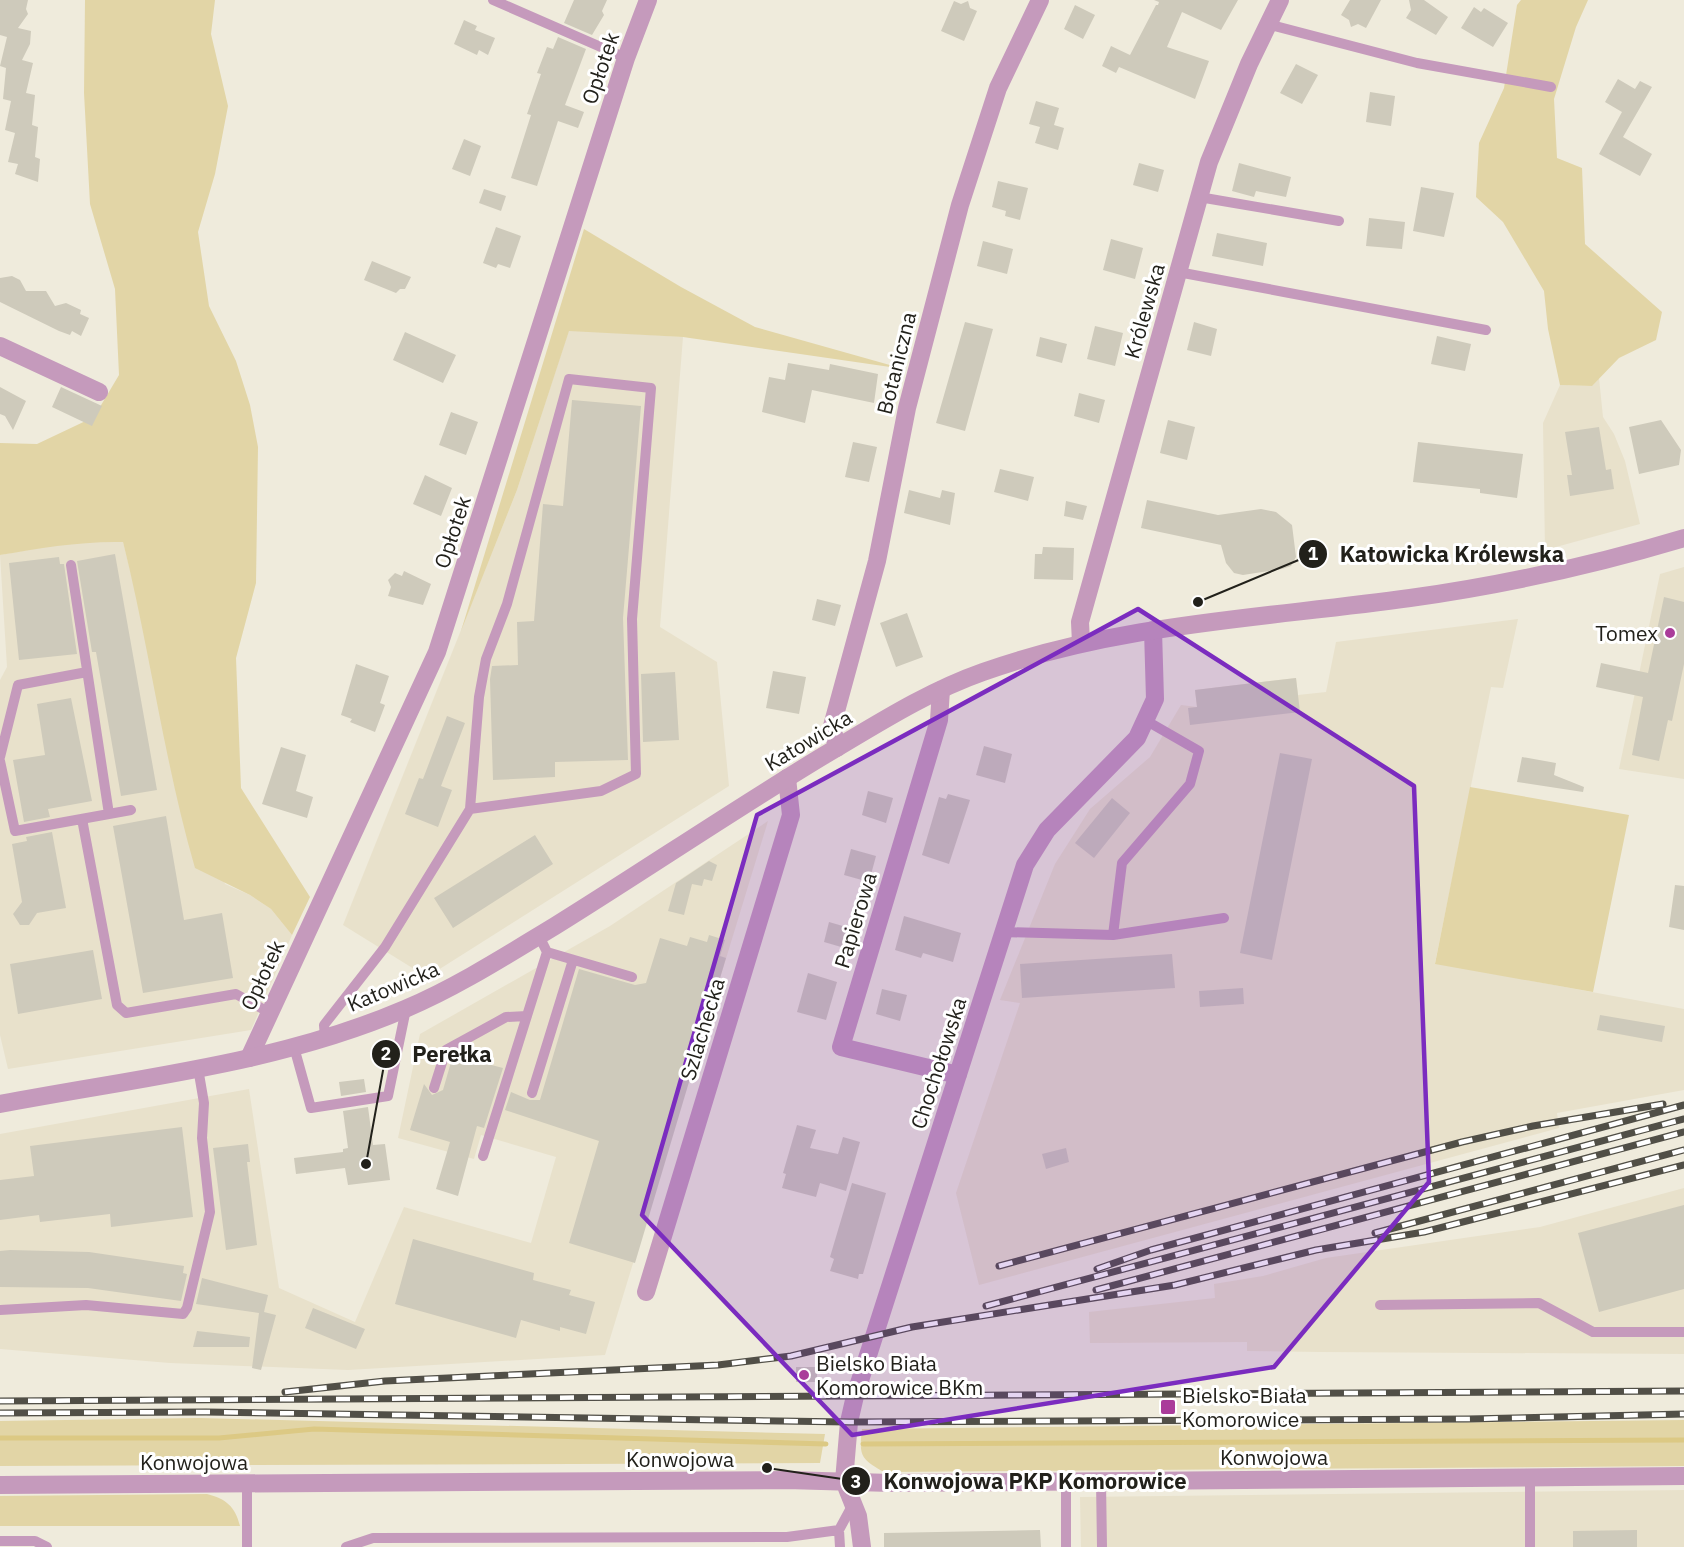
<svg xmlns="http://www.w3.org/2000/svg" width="1684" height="1547" viewBox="0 0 1684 1547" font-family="'IBM Plex Sans',sans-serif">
<rect width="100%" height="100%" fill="#efebdc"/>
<!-- built -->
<path fill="#e8e1cb" d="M569,330L683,337L660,627L717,662L729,786L427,977L343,925L517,490Z
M1599,378L1603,417L1614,434L1625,461L1640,524L1545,550L1543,423L1560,385L1591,386Z
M100,541L123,542L143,622L225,884L250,895L271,909L292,935L251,1030L8,1069L0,1035V680L7,667L0,555L49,546Z
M1684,567V779L1619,769L1660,574Z
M1518,619L1503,688L1491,687L1435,963L1684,1009V1090L1557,1113L1559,1128L979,1285L956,1193L1020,1003L1000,1000L1055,864L1090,809L1150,757L1181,705L1197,707L1195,690L1296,678L1298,695L1326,692L1336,642Z
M768,821L605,1355L348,1370L170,1363L0,1349V1134L249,1089L279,1288L355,1322L404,1207L531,1243L556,1157L481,1135L474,1159L398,1138L420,1034L610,926Z
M1684,1188V1354L1320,1352L1247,1351V1342L1090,1343L1089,1312L1215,1298L1214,1284L1263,1276L1326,1258L1540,1227Z
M1684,1490V1547H1081L1080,1497Z"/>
<!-- green -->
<path fill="#e2d5a6" d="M85,0H215L211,34L228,106L215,174L198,232L209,306L236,361L250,405L258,447L256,583L236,658L241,788L310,897L292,935L271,909L250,895L195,868C164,761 150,650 123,542C81,541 41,548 0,555V443L37,444L94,417L119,375L115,289L90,204L84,93Z
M1521,0H1588L1576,27L1554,99L1557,158L1582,168L1585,244L1662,312L1656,340L1619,358L1592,386L1560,385L1548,329L1544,291L1503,222L1476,197L1479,143L1504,88L1517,5Z
M584,229L681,287L755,327L904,369L683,337L569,331L517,490L461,631Z
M1470,787L1629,815L1593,992L1435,964Z
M199,1418L280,1420L825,1434L820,1463L0,1466V1421Z
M1684,1420V1466L884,1472C860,1459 859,1455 862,1429Z
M207,1494C226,1499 235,1506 240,1526H0V1496Z"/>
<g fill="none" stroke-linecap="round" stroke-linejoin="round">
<!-- stream -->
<path stroke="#dcc984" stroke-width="5" d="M0,1438H219L314,1429L826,1444
M863,1444L1684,1440"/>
</g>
<!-- building -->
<path fill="#cecabb" d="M0,0H28L26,9L28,14L18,28L31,31L30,44L22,60L33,63L26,93L35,95L32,125L38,127L35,157L40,159L38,182L15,174L18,164L8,162L15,133L5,130L11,101L3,99L6,68L0,66L7,37L0,35Z
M574,0H607L602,11L604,15L592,35L564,23Z
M1154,0H1238L1221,30L1182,12L1167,47L1209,61L1195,99L1119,67L1116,73L1102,66L1111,46L1130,55L1156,5H1158L1159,2Z
M1350,0H1381L1366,28L1358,24L1351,27L1349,20L1341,15Z
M1409,0H1424L1448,17L1436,35L1406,18L1411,10Z
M954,1L961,4L968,1L970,8L977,11L964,41L941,31Z
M1075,5L1095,15L1083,39L1064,29Z
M1474,7L1481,12L1484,8L1508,23L1493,47L1461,28Z
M464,20L477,26L475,30L495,38L488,55L479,50L477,55L454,44Z
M558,37L586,49L565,105L584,112L578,128L558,121L537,186L511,178L531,115L527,114L541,74L537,73L547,47L553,49Z
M1296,64L1318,75L1302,104L1280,93Z
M1618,79L1635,89L1640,81L1652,87L1623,137L1652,154L1640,176L1599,154L1622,112L1605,102Z
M1370,92L1395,96L1391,126L1366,122Z
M1036,101L1059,108L1054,125L1064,128L1058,150L1035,143L1040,127L1029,124Z
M464,139L481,146L470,176L452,169Z
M1139,163L1164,170L1158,192L1133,185Z
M1239,163L1291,177L1286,197L1256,191L1254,197L1232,191Z
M998,181L1028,188L1020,220L1005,216L1006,211L992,207Z
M1421,187L1454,193L1444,237L1413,231Z
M484,189L506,196L501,211L479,203Z
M1369,218L1405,222L1402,249L1366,246Z
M496,227L521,236L510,268L498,264L496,268L483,263Z
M1217,233L1267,243L1263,266L1212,256Z
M1111,239L1143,248L1135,279L1103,270Z
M983,241L1013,249L1007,274L977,266Z
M372,261L411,277L405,289H400L396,293L364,280Z
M12,276L20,280L26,291H46L55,306L66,303L81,310L80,314L89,318L81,336L72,331L70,335L59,331L0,302V278Z
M965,322L993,329L965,431L936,423Z
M1194,322L1217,329L1211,356L1187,350Z
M1095,326L1123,333L1115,366L1087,359Z
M405,332L456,355L443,383L393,360Z
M1437,336L1471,344L1465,371L1431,364Z
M1040,337L1067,344L1062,363L1036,356Z
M788,363L829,370L830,364L878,374L874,403L812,390L805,423L762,412L769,377L785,380Z
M0,387L26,401L13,430L5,416L0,414Z
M61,387L102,406L92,426L52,407Z
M1079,393L1105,400L1099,423L1074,416Z
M572,400L641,406L623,618L628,760L555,762V777L493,780L490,679L492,666L518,665L517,622L534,621L543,504L563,506Z
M451,412L478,422L466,455L439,445Z
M1168,420L1195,427L1187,460L1160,453Z
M1661,420L1681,450L1679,465L1639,474L1629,427Z
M1599,427L1606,470L1611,469L1614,489L1570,496L1567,475H1572L1565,432Z
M853,442L877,447L869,482L845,477Z
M1418,442L1523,454L1517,498L1480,493V489L1413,482Z
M1000,469L1034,477L1028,501L994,492Z
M425,475L452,488L441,516L413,504Z
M909,490L940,498L942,490L955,493L950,525L904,513Z
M1147,500L1218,515L1261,509L1276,512L1292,525L1296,557L1291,566L1282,569L1243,575L1234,573L1226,563L1221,545L1141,528Z
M1066,501L1087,506L1083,520L1064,516Z
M1043,547L1074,548L1073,580L1034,579L1035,554H1042Z
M115,554L157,790L121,796L96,652H92L77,561Z
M59,557L60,564H64L77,654L19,660L9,563Z
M404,571L431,584L423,605L388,596L391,587L388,580L395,573L402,576Z
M1664,597L1684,602V664L1672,721L1668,720L1659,761L1632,755L1643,697L1596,687L1601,663L1648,673Z
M817,599L841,605L835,626L812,620Z
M907,613L923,657L896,667L880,623Z
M356,664L389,676L380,703L385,705L375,732L350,722L352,719L341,715Z
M773,671L806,677L799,714L766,708Z
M675,672L679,740L643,742L641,674Z
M1296,678L1300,712L1190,725L1188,708L1197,707L1195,690Z
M71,698L92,801L48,809L50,817L24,822L13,760L45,755L37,704Z
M447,716L465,723L441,786L452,790L438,827L405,814L419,778L423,779Z
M984,746L1012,754L1005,783L976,775Z
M281,747L306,755L296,791L313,797L307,818L262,804Z
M1280,753L1312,759L1272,960L1240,953Z
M1522,757L1556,763L1554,775L1584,787L1583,792L1517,782Z
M868,791L893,798L886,823L862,815Z
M948,794L970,800L949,864L922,855L939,797L946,799Z
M1112,798L1130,813L1094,858L1075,843Z
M166,816L184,920L222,913L233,978L143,993L113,826Z
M52,832L66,908L37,913L29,925H20L13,914L22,902L12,844L27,841L26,837Z
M535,835L553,864L453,928L434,898Z
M851,849L876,856L869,882L844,875Z
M709,861L717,865L712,881L704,879L702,886L692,884L684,915L668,911L676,883Z
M1675,885L1684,886V930L1669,927Z
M904,916L961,933L953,962L923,953L921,958L895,950Z
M829,922L853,929L848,949L824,942Z
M709,935L725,940L720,956L726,958L635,1263L569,1243L599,1141L505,1110L511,1092L530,1100H540L579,969L635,985L646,983L660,938L687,946L690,937L707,942Z
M93,950L102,999L18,1014L10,964Z
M1172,954L1175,988L1022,998L1020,964Z
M808,973L837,982L826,1020L797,1012Z
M1243,988L1244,1004L1200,1007L1199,991Z
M882,989L907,995L900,1021L876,1014Z
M1600,1015L1665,1026L1662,1042L1597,1030Z
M453,1055L503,1068L484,1128L477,1126L458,1196L436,1189L450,1142L410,1130L424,1084L432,1095L443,1090Z
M364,1079L366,1092L341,1096L339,1082Z
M368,1107L373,1145L385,1144L390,1180L348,1185L345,1168L296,1174L294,1158L343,1152V1149L348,1148L343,1111Z
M797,1125L816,1130L810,1148L838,1154L843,1137L860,1142L846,1191L820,1183L816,1197L782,1188L786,1174L783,1173Z
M182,1127L193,1217L111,1227L110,1214L40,1222L39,1215L0,1220V1180L34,1176L30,1146Z
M248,1144L250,1162H247L257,1245L226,1250L213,1148Z
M1066,1148L1069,1162L1046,1169L1042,1154Z
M852,1183L886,1193L863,1274H859L858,1279L830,1271L834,1259L830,1257Z
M1684,1205V1289L1599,1312L1578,1233Z
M413,1239L534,1273L533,1280L571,1290L569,1295L595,1302L586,1334L560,1327V1331L521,1320L516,1338L395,1304Z
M10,1250L89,1252L184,1266L183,1273L187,1274L181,1301L88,1288L0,1287V1251Z
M202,1278L268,1295L264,1312L276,1315L261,1370L252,1368L259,1313L196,1304Z
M313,1308L365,1329L356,1349L305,1328Z
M197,1331L250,1337L249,1347H193Z
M796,1367H817V1382H796Z
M1040,1530L1041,1547H884V1533Z
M1637,1530V1547H1573V1531Z"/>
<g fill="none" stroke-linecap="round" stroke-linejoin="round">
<!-- service -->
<path stroke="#c59abc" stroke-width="10" d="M493,0L626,58
M1267,24L1417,63L1551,87
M1199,197L1339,221
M1178,272L1486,330
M71,565L109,814
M0,757L18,685L87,672
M0,761L15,831L131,810
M82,819L117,1005L126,1013L236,994L270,1013
M1003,932L1113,935L1122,863L1190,784L1199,751L1145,720
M1113,935L1224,918
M547,952L632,977
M325,1037L324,1025L385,947L470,809L479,697L486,659L507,604L569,379L651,388L632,619L636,774L601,791L470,809
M294,1047L311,1108L388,1096L406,1009
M434,1088L446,1050L506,1017L527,1016
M532,1093L573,960
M483,1156L547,952L539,936
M1380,1305L1539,1303L1593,1332H1684
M0,1310L86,1305L183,1314L187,1308L210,1212L202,1138L204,1103L198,1068
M1530,1477V1547
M1066,1481V1547
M1101,1481L1102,1547
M839,1530L840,1547
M0,1541H35L47,1547
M247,1547V1484
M346,1547L373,1538L787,1537L839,1530L853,1504"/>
<!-- minor -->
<path stroke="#c59abc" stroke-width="18" d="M0,346L99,392
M1081,643L1080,622L1209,162L1249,64L1280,0
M941,690L939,720L841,1047L958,1075
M837,748L832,726L877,561L907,408L960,205L998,88L1040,0
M249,1058L437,652L626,58L648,0
M646,1292L791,815L787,778
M0,1485L787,1480L891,1483L1684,1476
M862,1547L858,1516L844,1481L849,1422L855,1396L1025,865L1047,830L1137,738L1155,699L1153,630"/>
<!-- tertiary -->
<path stroke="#c59abc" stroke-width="18" d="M0,1104C135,1078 277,1064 405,1009C457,987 507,955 555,926C645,870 732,811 823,756C874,726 926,692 983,672C1121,623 1267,618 1410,598C1503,585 1594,565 1684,538"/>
<defs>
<path id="rail" d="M1375,1233L1684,1150
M999,1266L1462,1142L1533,1126L1663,1104
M1097,1269L1151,1250L1684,1105
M1096,1290L1684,1132
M986,1306L1684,1119
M285,1392L385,1381L718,1365L791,1356L912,1327L1175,1285L1316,1250L1424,1232L1684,1165
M0,1401L1684,1391
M0,1413L206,1412L849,1422L1468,1419L1684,1414"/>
</defs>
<!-- rail casing -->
<use href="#rail" stroke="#514f47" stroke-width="7"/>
<!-- rail -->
<use href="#rail" stroke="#fff" stroke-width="4.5" stroke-dasharray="14" stroke-linecap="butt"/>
</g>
<!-- marked area -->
<path fill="#7b2cbf" fill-opacity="0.2" stroke="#7b2cbf" stroke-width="4.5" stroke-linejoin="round" d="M1138,609L1414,786L1429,1182L1274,1367L852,1435L642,1215L757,815Z"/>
<!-- markers -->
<g fill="#aa3c9a" stroke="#fff" stroke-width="2">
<circle cx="1670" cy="633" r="6"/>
<circle cx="804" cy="1375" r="6"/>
<rect x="1160" y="1399" width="16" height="16" rx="3"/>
</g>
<g text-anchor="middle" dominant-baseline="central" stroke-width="6" stroke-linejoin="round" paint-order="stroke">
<!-- street labels -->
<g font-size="21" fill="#22211b" stroke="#fff">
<text transform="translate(600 68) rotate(-71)">Opłotek</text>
<text transform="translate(1144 311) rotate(-74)">Królewska</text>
<text transform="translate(896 363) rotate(-76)">Botaniczna</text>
<text transform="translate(452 532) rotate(-72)">Opłotek</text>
<text transform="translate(808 740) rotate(-31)">Katowicka</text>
<text transform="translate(855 920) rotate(-73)">Papierowa</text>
<text transform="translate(262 975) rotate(-65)">Opłotek</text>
<text transform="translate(393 986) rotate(-23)">Katowicka</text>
<text transform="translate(702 1029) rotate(-73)">Szlachecka</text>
<text transform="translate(938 1063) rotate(-72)">Chochołowska</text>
<text x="1274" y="1457">Konwojowa</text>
<text x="680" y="1459">Konwojowa</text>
<text x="194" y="1462">Konwojowa</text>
</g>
<!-- poi labels -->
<g font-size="21" fill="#22211b" stroke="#fff" text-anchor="start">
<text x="1658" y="633" text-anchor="end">Tomex</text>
<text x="816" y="1363">Bielsko Biała<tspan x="816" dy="24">Komorowice BKm</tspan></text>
<text x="1182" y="1395">Bielsko-Biała<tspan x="1182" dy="24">Komorowice</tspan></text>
</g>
</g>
<!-- callouts -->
<path fill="none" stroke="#22211b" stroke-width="2" d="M1198 602L1313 554M366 1164L386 1054M767 1468L856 1481"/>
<g fill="#22211b" stroke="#fff" stroke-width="2">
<circle cx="1198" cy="602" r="6"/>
<circle cx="366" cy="1164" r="6"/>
<circle cx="767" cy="1468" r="6"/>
<circle cx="1313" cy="554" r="15"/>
<circle cx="386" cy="1054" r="15"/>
<circle cx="856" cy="1481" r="15"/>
</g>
<g font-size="18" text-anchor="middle" font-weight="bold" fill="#fff">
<text x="1313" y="560">1</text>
<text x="386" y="1060">2</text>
<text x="856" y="1488">3</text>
</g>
<g font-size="22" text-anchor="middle" font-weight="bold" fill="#22211b" stroke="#fff" stroke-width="6" stroke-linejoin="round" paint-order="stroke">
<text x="1452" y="562">Katowicka Królewska</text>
<text x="452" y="1062">Perełka</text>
<text x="1035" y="1489">Konwojowa PKP Komorowice</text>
</g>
</svg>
